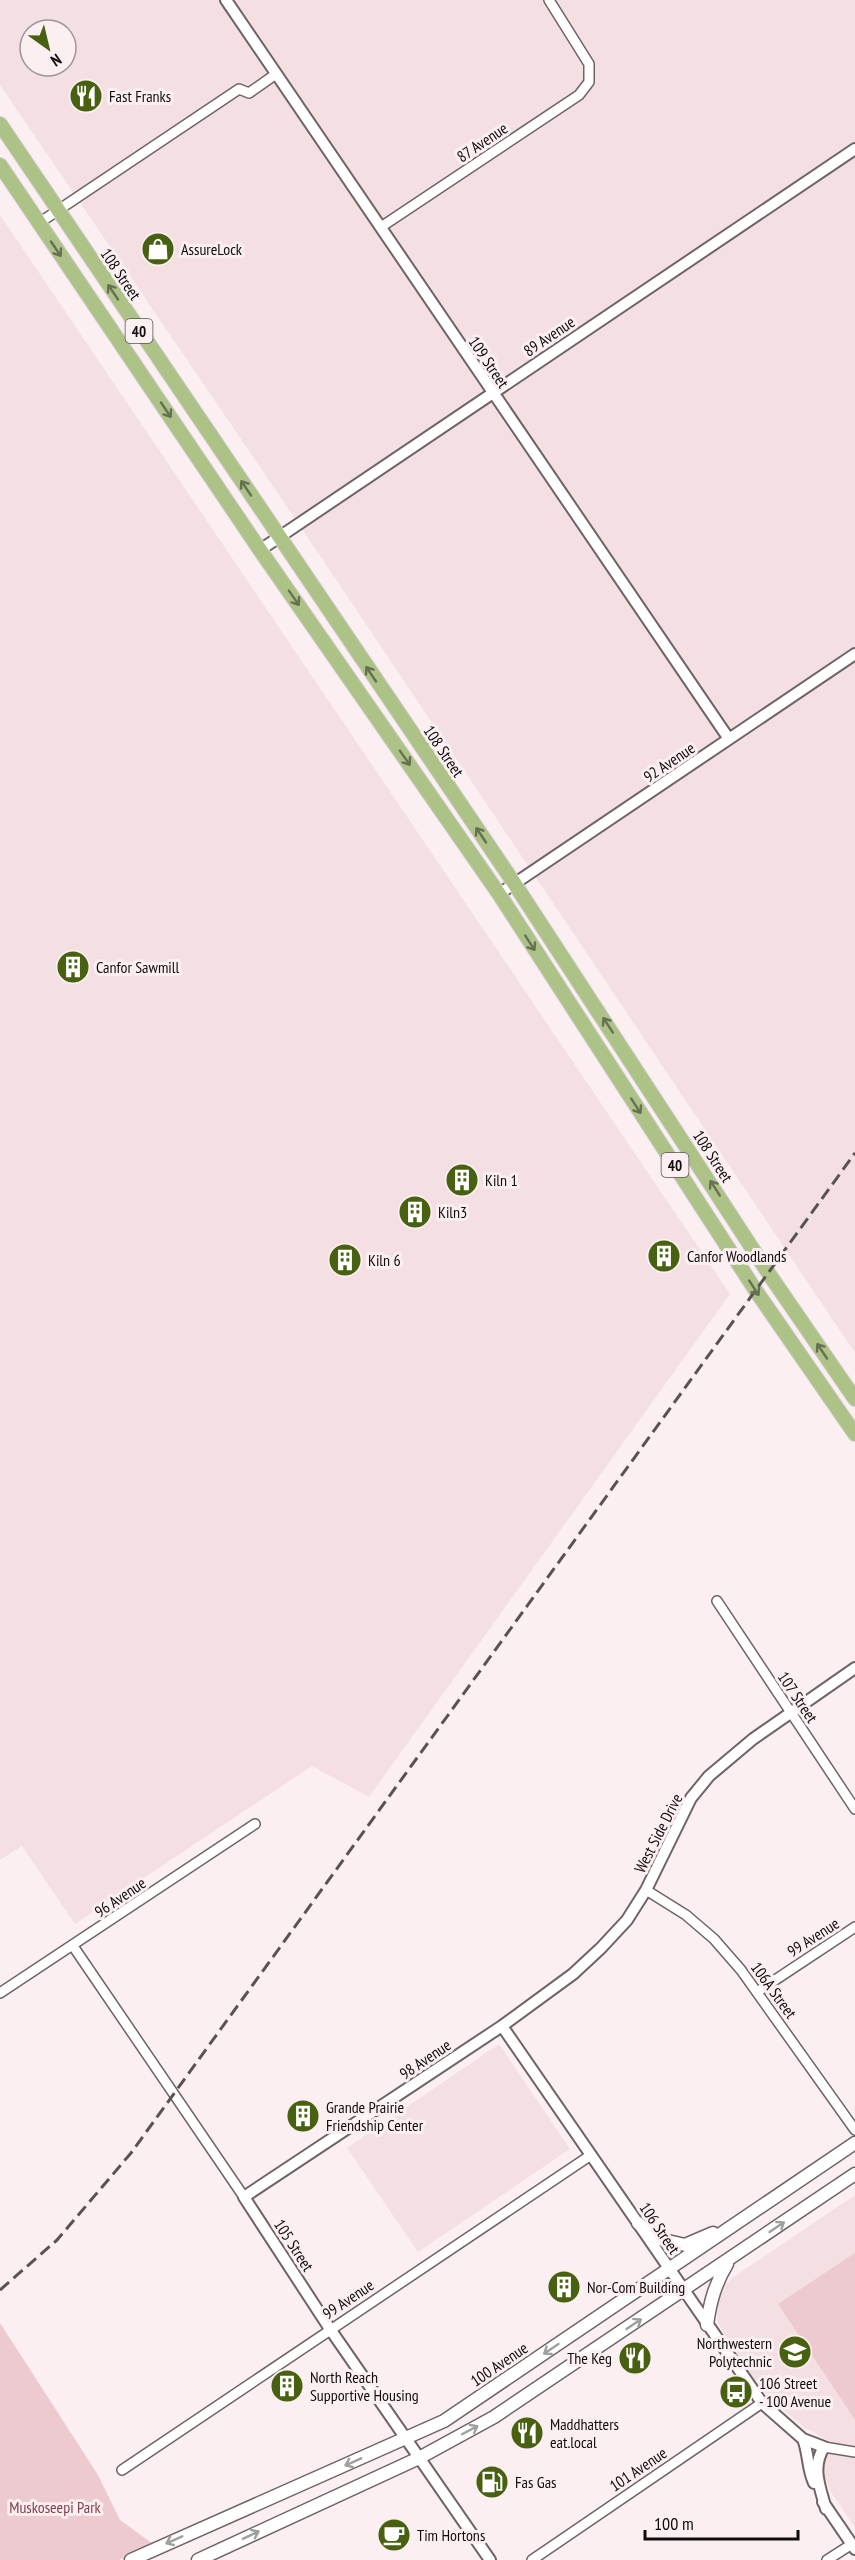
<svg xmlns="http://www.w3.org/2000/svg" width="855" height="2560" viewBox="0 0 855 2560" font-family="'PT Sans Narrow',sans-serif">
<rect width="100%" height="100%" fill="#fbeff1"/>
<!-- built -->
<path fill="#f4e0e3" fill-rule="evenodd" d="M0,0H855V1353L298,523L0,85ZM30,30H66V66H30Z
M0,215L730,1294L369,1797L312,1766L75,1924L22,1846L0,1860Z
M499,2044L570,2149L418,2252L347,2148Z
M855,2195V2527L830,2491L823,2472L828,2440L805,2428L769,2398L744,2367L726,2338L717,2321V2310L723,2287L732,2278Z"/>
<!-- green -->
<path fill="#edc9d0" d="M855,2253V2420L778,2304Z
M0,2323L98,2475L120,2520L152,2543L119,2560H0Z"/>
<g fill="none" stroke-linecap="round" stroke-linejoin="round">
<defs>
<path id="minor" d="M39,223L239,89L249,93L276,74
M381,227L579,95L589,82V64L549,0
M717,1601L855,1809
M646,1890L686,1915L714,1939L741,1970L855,2130
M73,1946L244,2197
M757,1992L855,1927
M0,1993L255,1824
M824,2447L855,2452
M122,2470L591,2155
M532,2560L762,2403
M827,2560L852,2544"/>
<path id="tertiary" d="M226,0L729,739
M260,550L855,149
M499,894L855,654
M502,2026L762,2403L803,2439L824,2447C811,2468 820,2487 826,2509
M803,2439C809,2454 807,2468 814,2483
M823,2502L855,2549
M490,2560L330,2329L244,2197L502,2026L573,1974L601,1948L627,1920L646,1890L691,1798L709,1776L753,1739L855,1668"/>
<path id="secondary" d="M638,2223L659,2239L685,2245L713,2233
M707,2325C710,2302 715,2284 727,2264
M131,2560L444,2421L855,2143
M198,2560L419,2458L494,2417L855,2174"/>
<path id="primary" d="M0,124L514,883L769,1274L855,1399
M0,165L260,550L499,894L756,1291L855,1434"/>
</defs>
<!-- minor casing -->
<use href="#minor" stroke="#6e6466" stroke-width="12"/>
<!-- tertiary casing -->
<use href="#tertiary" stroke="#6e6466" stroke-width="14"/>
<!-- secondary casing -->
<use href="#secondary" stroke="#6e6466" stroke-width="15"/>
<!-- primary casing -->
<use href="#primary" stroke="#cfcfcf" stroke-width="16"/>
<!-- minor -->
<use href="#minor" stroke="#fff" stroke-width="9"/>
<!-- tertiary -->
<use href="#tertiary" stroke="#fff" stroke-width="10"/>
<!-- secondary -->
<use href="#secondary" stroke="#fff" stroke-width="12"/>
<!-- primary -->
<use href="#primary" stroke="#adc287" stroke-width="14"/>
<!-- rail -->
<path stroke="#595253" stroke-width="3" stroke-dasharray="12 6" stroke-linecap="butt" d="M0,2290L57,2240L131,2153L855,1153"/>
</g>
<!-- one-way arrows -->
<defs><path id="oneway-shaft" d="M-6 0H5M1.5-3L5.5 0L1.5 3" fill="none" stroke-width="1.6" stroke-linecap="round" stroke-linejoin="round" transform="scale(1.5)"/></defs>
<g stroke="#677151">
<use href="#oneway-shaft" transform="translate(56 249) rotate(56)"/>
<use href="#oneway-shaft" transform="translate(113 292) rotate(-124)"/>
<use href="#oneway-shaft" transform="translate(166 410) rotate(56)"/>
<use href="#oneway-shaft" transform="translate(246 488) rotate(-124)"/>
<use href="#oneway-shaft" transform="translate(294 598) rotate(55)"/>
<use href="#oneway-shaft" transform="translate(371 674) rotate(-124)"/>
<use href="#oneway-shaft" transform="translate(405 758) rotate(55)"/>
<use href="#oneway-shaft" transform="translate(481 835) rotate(-124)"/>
<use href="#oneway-shaft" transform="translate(530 943) rotate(57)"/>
<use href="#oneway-shaft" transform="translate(608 1025) rotate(-123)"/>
<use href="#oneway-shaft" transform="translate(636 1106) rotate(57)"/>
<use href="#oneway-shaft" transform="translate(715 1188) rotate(-123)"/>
<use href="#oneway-shaft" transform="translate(754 1288) rotate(57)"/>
<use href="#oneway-shaft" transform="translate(822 1351) rotate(-124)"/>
</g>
<g stroke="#a09e9f">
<use href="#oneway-shaft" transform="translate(777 2227) rotate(-34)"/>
<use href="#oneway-shaft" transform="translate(634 2324) rotate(-34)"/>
<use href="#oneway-shaft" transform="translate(551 2349) rotate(146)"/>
<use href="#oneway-shaft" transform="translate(470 2430) rotate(-28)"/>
<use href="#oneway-shaft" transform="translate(353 2462) rotate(156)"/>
<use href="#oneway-shaft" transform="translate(251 2535) rotate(-25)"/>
<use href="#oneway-shaft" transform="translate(174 2540) rotate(156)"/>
</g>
<!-- icons -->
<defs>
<symbol id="restaurant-disc" viewBox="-11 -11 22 22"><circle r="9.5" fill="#476111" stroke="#fbeff1"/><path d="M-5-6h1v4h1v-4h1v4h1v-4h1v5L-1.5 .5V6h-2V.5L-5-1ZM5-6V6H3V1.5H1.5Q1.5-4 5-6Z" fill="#fff"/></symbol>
<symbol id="shop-disc" viewBox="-11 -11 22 22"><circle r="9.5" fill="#476111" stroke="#fbeff1"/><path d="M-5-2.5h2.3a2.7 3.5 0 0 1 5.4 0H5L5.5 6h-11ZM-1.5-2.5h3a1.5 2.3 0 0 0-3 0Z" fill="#fff"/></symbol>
<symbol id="building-disc" viewBox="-11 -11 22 22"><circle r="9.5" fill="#476111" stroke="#fbeff1"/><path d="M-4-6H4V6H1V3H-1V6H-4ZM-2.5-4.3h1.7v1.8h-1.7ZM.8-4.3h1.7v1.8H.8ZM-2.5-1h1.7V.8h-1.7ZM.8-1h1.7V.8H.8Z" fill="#fff"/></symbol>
<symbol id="university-disc" viewBox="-11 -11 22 22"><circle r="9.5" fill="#476111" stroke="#fbeff1"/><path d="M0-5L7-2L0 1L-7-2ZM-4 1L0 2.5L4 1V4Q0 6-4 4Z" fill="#fff"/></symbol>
<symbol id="bus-disc" viewBox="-11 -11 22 22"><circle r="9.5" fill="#476111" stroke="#fbeff1"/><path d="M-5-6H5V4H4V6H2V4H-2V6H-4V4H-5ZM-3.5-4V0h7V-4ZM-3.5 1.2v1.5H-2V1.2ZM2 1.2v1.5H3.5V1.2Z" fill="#fff"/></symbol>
<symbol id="fuel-disc" viewBox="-11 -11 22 22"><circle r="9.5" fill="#476111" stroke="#fbeff1"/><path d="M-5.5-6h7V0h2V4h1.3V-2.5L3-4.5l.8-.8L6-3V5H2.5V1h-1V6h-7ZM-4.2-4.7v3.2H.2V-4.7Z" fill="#fff"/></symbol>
<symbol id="cafe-disc" viewBox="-11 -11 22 22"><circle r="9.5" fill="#476111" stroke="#fbeff1"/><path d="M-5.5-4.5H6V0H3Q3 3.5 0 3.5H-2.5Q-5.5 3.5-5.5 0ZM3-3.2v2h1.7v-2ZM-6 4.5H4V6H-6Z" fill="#fff"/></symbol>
</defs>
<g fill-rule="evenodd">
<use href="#restaurant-disc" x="67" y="77" width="38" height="38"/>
<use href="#shop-disc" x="139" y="230" width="38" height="38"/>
<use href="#building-disc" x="54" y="948" width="38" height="38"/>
<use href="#building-disc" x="443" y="1161" width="38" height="38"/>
<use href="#building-disc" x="396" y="1193" width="38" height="38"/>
<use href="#building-disc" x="645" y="1237" width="38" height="38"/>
<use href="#building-disc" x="326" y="1241" width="38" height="38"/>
<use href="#building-disc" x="284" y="2097" width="38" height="38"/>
<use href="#building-disc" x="545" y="2268" width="38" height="38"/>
<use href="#university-disc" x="776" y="2333" width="38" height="38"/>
<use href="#restaurant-disc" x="616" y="2339" width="38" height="38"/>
<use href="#building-disc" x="268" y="2367" width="38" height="38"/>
<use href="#bus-disc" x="717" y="2373" width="38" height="38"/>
<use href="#restaurant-disc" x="508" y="2414" width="38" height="38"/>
<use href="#fuel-disc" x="473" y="2463" width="38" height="38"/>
<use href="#cafe-disc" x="375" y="2516" width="38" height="38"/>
</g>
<g text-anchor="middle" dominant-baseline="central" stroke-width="6" stroke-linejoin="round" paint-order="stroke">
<!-- shield labels -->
<g fill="#fbeff1" stroke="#575152" stroke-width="1.5">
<rect x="125.5" y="319" width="27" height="24" rx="4.5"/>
<rect x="661.5" y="1153" width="27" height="24" rx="4.5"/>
</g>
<g font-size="15" font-weight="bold" fill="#110d0e">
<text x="139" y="331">40</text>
<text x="675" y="1165">40</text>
</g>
<!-- poi labels -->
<g font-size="16" fill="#110d0e" stroke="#fbeff1" text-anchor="start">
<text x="109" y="96">Fast Franks</text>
<text x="181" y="249">AssureLock</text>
<text x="96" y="967">Canfor Sawmill</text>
<text x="485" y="1180">Kiln 1</text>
<text x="438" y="1212">Kiln3</text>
<text x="687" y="1256">Canfor Woodlands</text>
<text x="368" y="1260">Kiln 6</text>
<text x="326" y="2107">Grande Prairie<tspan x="326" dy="18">Friendship Center</tspan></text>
<text x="587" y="2287">Nor-Com Building</text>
<text x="772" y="2343" text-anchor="end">Northwestern<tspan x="772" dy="18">Polytechnic</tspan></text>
<text x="612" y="2358" text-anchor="end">The Keg</text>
<text x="310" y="2377">North Reach<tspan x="310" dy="18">Supportive Housing</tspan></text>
<text x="759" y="2383">106 Street<tspan x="759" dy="18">- 100 Avenue</tspan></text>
<text x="550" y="2424">Maddhatters<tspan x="550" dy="18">eat.local</tspan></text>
<text x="515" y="2482">Fas Gas</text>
<text x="417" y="2535">Tim Hortons</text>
</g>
<!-- street labels -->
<g font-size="16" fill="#110d0e" stroke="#fbeff1">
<text transform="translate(482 142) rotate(-34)">87 Avenue</text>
<text transform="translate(121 274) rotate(56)">108 Street</text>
<text transform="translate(549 336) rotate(-34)">89 Avenue</text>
<text transform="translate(489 362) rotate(56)">109 Street</text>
<text transform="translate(444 751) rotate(56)">108 Street</text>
<text transform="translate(669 762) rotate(-34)">92 Avenue</text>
<text transform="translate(713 1156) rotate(57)">108 Street</text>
<text transform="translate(798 1697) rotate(56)">107 Street</text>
<text transform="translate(658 1833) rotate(-63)">West Side Drive</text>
<text transform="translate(120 1897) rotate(-34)">96 Avenue</text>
<text transform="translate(813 1937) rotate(-33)">99 Avenue</text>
<text transform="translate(774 1990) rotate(54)">106A Street</text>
<text transform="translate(425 2059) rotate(-34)">98 Avenue</text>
<text transform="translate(660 2228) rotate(56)">106 Street</text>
<text transform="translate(294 2245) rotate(57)">105 Street</text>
<text transform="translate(348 2299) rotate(-34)">99 Avenue</text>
<text transform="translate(499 2364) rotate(-34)">100 Avenue</text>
<text transform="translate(638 2469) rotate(-34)">101 Avenue</text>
</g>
<!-- park labels -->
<g font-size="16" fill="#824050" stroke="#fbeff1">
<text x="55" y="2507">Muskoseepi Park</text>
</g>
</g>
<!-- north arrow -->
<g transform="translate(48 48) rotate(146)"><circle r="28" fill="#fbeff1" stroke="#9d9596" stroke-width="1.5"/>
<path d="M0-4.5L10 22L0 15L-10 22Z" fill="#476111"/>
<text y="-9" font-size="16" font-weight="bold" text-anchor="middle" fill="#110d0e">N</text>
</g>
<!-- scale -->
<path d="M645 2530v9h153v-9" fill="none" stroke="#110d0e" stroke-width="3"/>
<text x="654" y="2530" font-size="18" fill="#110d0e" stroke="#fbeff1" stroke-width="4.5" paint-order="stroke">100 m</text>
</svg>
